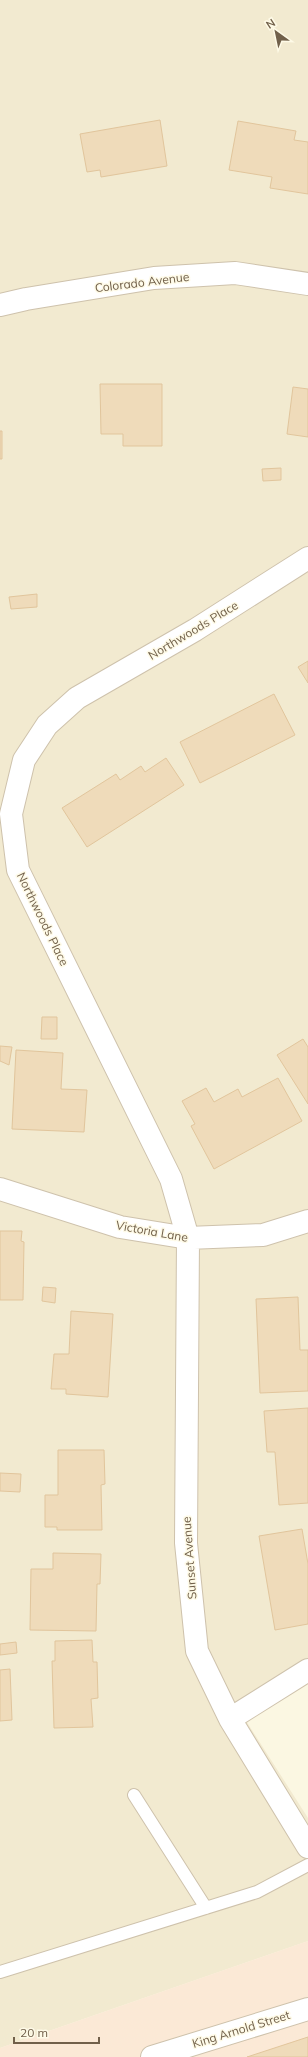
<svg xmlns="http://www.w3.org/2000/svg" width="308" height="2057" viewBox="0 0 308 2057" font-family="Mulish,sans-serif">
<rect width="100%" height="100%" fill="#fbf7e2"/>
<!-- residential -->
<path fill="#f2ead0" d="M0,0H308V1676L243,1716L308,1818V1941L0,2048Z"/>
<!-- commercial -->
<path fill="#fbe9d6" d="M308,1941V2057H0V2048Z"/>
<!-- building -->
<path fill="#efdbba" stroke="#e1c59c" d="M160,120L167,166L101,177L100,170L87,172L80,134Z
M238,121L296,131L294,140L308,142V194L270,188L272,177L229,170Z
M100,384H162V446H123V434H101Z
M293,387L308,389V437L287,434Z
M0,431H2V459H0Z
M281,468V480L263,481L262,469Z
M37,594V607L11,609L9,597Z
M308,661V683L298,667Z
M274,694L295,735L200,783L180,742Z
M166,758L184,785L87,847L62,808L116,774L120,780L141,766L145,772Z
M42,1017H57V1039H41Z
M303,1039L308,1047V1104L277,1055Z
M0,1046L12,1047L9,1065L0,1061Z
M16,1050L63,1053L61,1089L87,1090L84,1132L12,1129Z
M278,1078L302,1121L214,1169L191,1126L195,1124L182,1101L206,1088L214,1102L238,1089L242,1097Z
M0,1231H22L21,1241L24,1242L23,1300H0Z
M43,1287L56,1288L55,1303L42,1301Z
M298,1297L300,1350H308V1391L260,1393L256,1299Z
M71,1311L113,1314L108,1397L66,1394V1389H51L54,1354H69Z
M308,1408V1503L279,1505L275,1452H267L264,1411Z
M58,1450H104L105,1484L101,1485L102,1530H57V1527H45V1495H58Z
M0,1473L21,1474L20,1492L0,1491Z
M302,1529L308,1564V1624L275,1630L259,1536Z
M53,1553L101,1554L100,1584H97L96,1631L30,1630L31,1569H53Z
M92,1640L93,1662H97L98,1698L91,1699L93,1727L54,1728L52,1661H55V1641Z
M16,1642L17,1653L0,1655V1644Z
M10,1669L12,1720L0,1721V1670Z
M308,2037V2057H247Z"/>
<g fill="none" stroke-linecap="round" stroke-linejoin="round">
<defs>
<path id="service" d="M134,1795L206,1908
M0,1972L257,1892L308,1865"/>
<path id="minor" d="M0,305L26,299L154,278L235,273L308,284
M308,558L195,630L77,698L47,725L24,760L11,814L18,870L171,1179L188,1238L186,1543L197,1651L230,1719L308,1847
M0,1189L120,1227L188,1238L263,1235L308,1221
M230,1719L308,1670
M152,2057L308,2009"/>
</defs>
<!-- service casing -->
<use href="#service" stroke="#cec2ac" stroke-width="14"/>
<!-- minor casing -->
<use href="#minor" stroke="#cec2ac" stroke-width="24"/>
<!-- service -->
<use href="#service" stroke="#fff" stroke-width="12"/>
<!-- minor -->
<use href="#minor" stroke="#fff" stroke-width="22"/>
</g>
<g text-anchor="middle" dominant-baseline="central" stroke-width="3" stroke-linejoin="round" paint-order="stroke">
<!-- street labels -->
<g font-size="12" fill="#71604a" stroke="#fefae7">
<text transform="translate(142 282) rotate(-7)">Colorado Avenue</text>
<text transform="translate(193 630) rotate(-31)">Northwoods Place</text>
<text transform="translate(43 919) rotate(64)">Northwoods Place</text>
<text transform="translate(152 1231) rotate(10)">Victoria Lane</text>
<text transform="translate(189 1558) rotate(-94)">Sunset Avenue</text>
<text transform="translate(241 2029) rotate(-17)">King Arnold Street</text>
</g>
</g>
<!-- north arrow -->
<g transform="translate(276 32) rotate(327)" stroke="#fefae7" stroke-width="3" paint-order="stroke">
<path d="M0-3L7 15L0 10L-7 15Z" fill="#71604a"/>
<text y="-6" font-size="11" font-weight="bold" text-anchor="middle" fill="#71604a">N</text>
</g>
<!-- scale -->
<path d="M14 2037v6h85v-6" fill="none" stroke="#71604a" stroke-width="2"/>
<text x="20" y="2037" font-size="12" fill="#71604a" stroke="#fefae7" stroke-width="3" paint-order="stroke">20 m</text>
</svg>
